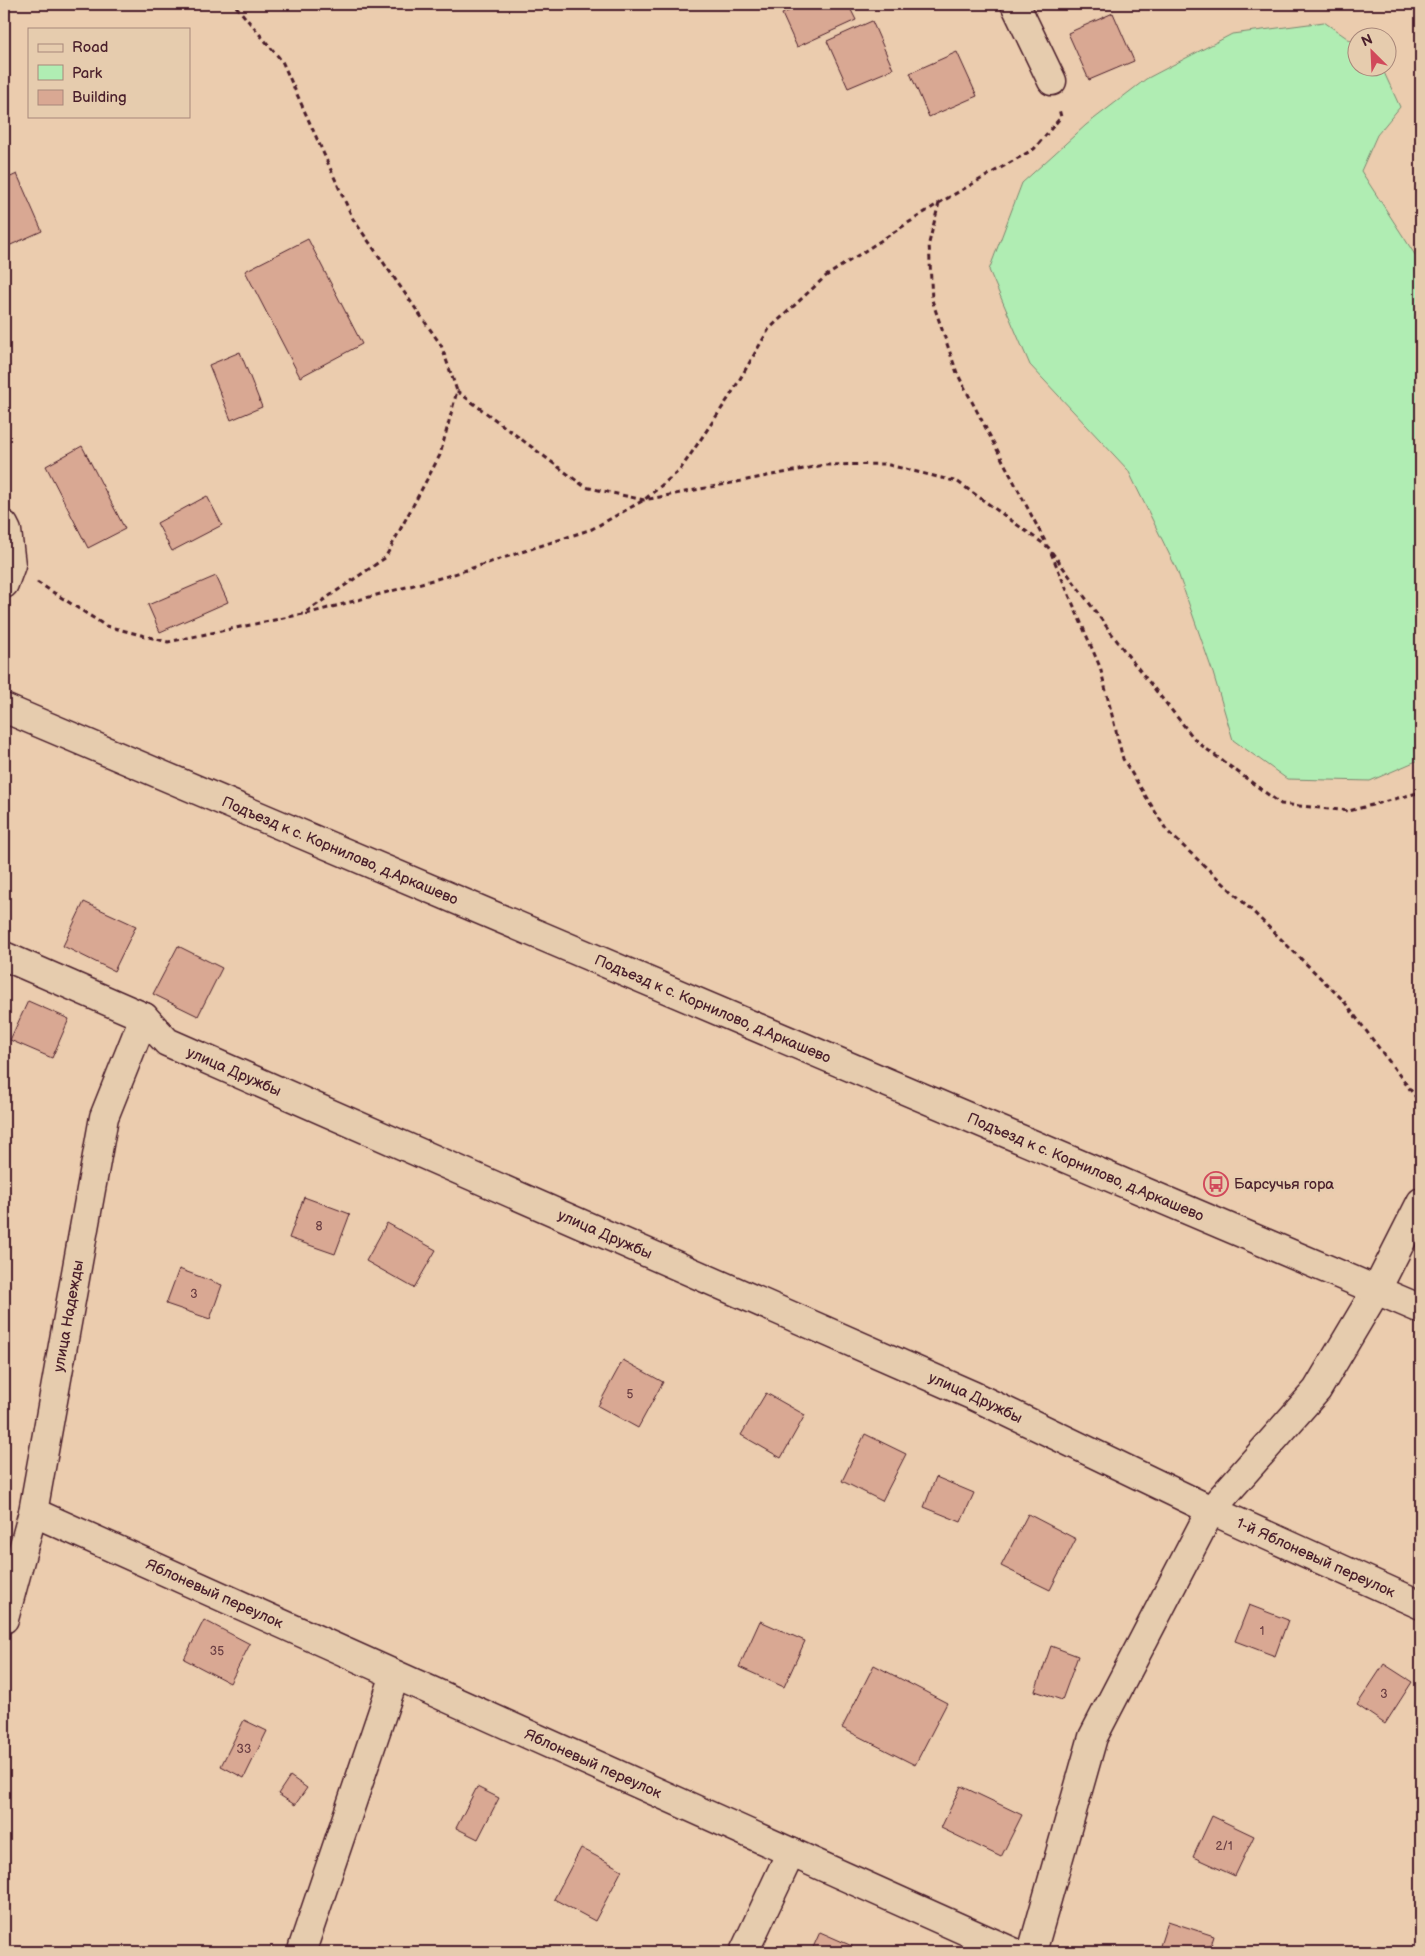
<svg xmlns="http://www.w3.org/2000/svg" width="1425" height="1956" viewBox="0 0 1425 1956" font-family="'Balsamiq Sans',sans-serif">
<rect width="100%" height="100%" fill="#ebccae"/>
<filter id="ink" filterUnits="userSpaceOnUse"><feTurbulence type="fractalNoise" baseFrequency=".02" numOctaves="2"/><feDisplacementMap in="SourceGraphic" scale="10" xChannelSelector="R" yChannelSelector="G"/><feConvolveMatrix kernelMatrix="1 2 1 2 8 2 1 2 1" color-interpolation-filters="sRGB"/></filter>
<g filter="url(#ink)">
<!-- green -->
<path fill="#b0edb3" stroke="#7d866f" d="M1324,22L1357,45L1358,68H1382L1400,107L1377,135L1361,171L1421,264V759L1370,781L1287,779L1233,740L1213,673L1177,570L1128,470L1030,365L989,270L1022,183L1086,125L1146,79L1232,34Z"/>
<!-- building -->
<path fill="#d9a893" stroke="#4a1f2b" d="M804,4H848L856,20L797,47L782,14Z
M1113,13L1134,61L1089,80L1068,33Z
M872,21L893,69L848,88L827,41Z
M957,52L977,96L929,117L910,73Z
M17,174L42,231L4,248V180Z
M308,239L362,344L300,377L245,271Z
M240,352L262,407L231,420L209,365Z
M82,446L125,529L88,548L46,466Z
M207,496L222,525L172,551L157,523Z
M216,576L228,602L160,632L148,605Z
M84,902L136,926L114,971L63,946Z
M178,946L222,968L198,1016L153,994Z
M28,1001L69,1019L52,1058L10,1040Z
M304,1197L350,1214L335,1254L289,1238Z
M387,1223L436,1250L414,1288L366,1261Z
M179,1269L222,1285L210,1319L166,1304Z
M623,1360L663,1382L638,1428L598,1406Z
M766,1393L805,1415L781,1458L741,1435Z
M865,1434L906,1454L882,1501L842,1481Z
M936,1477L974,1493L961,1522L924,1507Z
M1028,1514L1076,1539L1050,1590L1001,1566Z
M1249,1605L1288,1620L1275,1656L1235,1641Z
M204,1620L250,1644L230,1683L184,1659Z
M760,1621L805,1641L784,1687L739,1667Z
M1051,1646L1078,1656L1062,1700L1035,1691Z
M1384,1664L1412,1682L1385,1724L1357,1705Z
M874,1665L947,1703L915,1765L842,1728Z
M244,1720L267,1731L244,1778L221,1766Z
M290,1776L307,1788L295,1805L278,1794Z
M961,1786L1022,1815L1001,1857L941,1828Z
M477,1787L499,1798L478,1839L456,1828Z
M1212,1816L1254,1836L1235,1876L1193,1857Z
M581,1848L622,1870L595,1921L554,1899Z
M1168,1921L1214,1936L1209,1952H1158Z
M820,1932L852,1946L850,1952H811Z"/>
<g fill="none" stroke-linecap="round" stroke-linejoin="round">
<defs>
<g id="street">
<path d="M1015,4L1052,81"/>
<path d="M4,525L7,531L11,565L4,584"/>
<path id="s1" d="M4,956L144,1017L167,1042L974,1396L1211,1510L1421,1605"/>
<path id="s2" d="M33,1512L1013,1952"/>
<path id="s3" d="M4,1619L33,1512L104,1117L144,1017"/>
<path d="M303,1947L395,1675"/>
<path d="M744,1952L791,1852"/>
<path d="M1032,1952L1093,1737L1211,1510L1317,1390L1377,1289L1421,1202"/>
</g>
<g id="secondary">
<path id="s4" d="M4,708L1421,1309"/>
</g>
</defs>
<!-- street casing -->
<use href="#street" stroke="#4a1f2b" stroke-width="31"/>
<!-- secondary casing -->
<use href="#secondary" stroke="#4a1f2b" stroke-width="31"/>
<!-- path -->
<path stroke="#4a1f2b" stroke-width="3" stroke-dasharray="5 4" stroke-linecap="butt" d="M939,203L929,243L932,300L957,373L1047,545
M457,391L585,487L644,500L824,465L885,464L958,482L1048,547L1129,657L1197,742L1281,804L1349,811L1421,792
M1051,553L1100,667L1123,759L1167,831L1238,897L1343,1000L1421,1104
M37,582L106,626L168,642L303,614L385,558L440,455L457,391L441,345L353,219L282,61L234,4
M306,614L451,575L592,529L644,500L680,470L730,396L769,329L826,276L939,203L1034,149L1061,117L1059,109"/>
<!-- street -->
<use href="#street" stroke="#e6ccae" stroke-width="28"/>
<!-- secondary -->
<use href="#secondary" stroke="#e6ccae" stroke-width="28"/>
</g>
</g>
<!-- icons -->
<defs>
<symbol id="bus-ring" viewBox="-11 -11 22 22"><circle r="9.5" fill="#e6ccae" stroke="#d1495b" stroke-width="1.5"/><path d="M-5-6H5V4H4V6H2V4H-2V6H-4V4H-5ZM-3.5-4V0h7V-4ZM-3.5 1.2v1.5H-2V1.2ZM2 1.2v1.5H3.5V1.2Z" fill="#d1495b"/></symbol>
</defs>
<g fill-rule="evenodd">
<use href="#bus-ring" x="1202" y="1170" width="28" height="28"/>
</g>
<g text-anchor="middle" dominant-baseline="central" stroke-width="5" stroke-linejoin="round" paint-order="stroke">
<!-- number labels -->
<g font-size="12" fill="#6e4145">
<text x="319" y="1226">8</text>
<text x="194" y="1294">3</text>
<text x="630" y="1394">5</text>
<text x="1262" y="1631">1</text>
<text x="217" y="1651">35</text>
<text x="1384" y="1694">3</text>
<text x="244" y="1749">33</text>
<text x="1224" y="1846">2/1</text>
</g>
<!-- street labels -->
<g font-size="15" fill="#4a1f2b" stroke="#e6ccae">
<text stroke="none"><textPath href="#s4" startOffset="365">Подъезд к с. Корнилово, д.Аркашево</textPath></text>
<text stroke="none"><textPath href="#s4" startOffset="770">Подъезд к с. Корнилово, д.Аркашево</textPath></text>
<text stroke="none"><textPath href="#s1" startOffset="260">улица Дружбы</textPath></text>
<text stroke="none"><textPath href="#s4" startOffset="1175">Подъезд к с. Корнилово, д.Аркашево</textPath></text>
<text stroke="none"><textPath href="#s1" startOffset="665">улица Дружбы</textPath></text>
<text stroke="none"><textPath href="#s3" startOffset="310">улица Надежды</textPath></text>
<text stroke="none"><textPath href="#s1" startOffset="1070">улица Дружбы</textPath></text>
<text stroke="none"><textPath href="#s1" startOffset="1446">1-й Яблоневый переулок</textPath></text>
<text stroke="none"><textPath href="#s2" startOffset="199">Яблоневый переулок</textPath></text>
<text stroke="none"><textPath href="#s2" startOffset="614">Яблоневый переулок</textPath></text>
</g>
<!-- poi labels -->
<g font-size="15" fill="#4a1f2b" stroke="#e6ccae" text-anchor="start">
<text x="1234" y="1184">Барсучья гора</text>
</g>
</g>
<!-- margin -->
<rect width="1425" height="1956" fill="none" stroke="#e6ccae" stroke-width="20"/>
<rect x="10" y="10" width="1405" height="1936" fill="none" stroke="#4a1f2b" stroke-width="2" filter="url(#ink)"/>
<!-- legend -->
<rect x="28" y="28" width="162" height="90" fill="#e6ccae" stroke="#a8877a"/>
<rect x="38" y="44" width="25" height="8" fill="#e6ccae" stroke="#a8877a"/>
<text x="72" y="52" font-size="15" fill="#4a1f2b">Road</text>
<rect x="38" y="65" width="25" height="15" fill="#b0edb3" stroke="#a8877a"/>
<text x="72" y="78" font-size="15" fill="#4a1f2b">Park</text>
<rect x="38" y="90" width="25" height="15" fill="#d9a893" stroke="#a8877a"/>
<text x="72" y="102" font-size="15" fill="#4a1f2b">Building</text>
<!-- north arrow -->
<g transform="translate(1372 52) rotate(336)"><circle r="24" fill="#e6ccae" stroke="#a8877a"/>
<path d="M0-4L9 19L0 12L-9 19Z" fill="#d1495b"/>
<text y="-8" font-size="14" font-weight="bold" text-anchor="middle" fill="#4a1f2b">N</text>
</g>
</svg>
